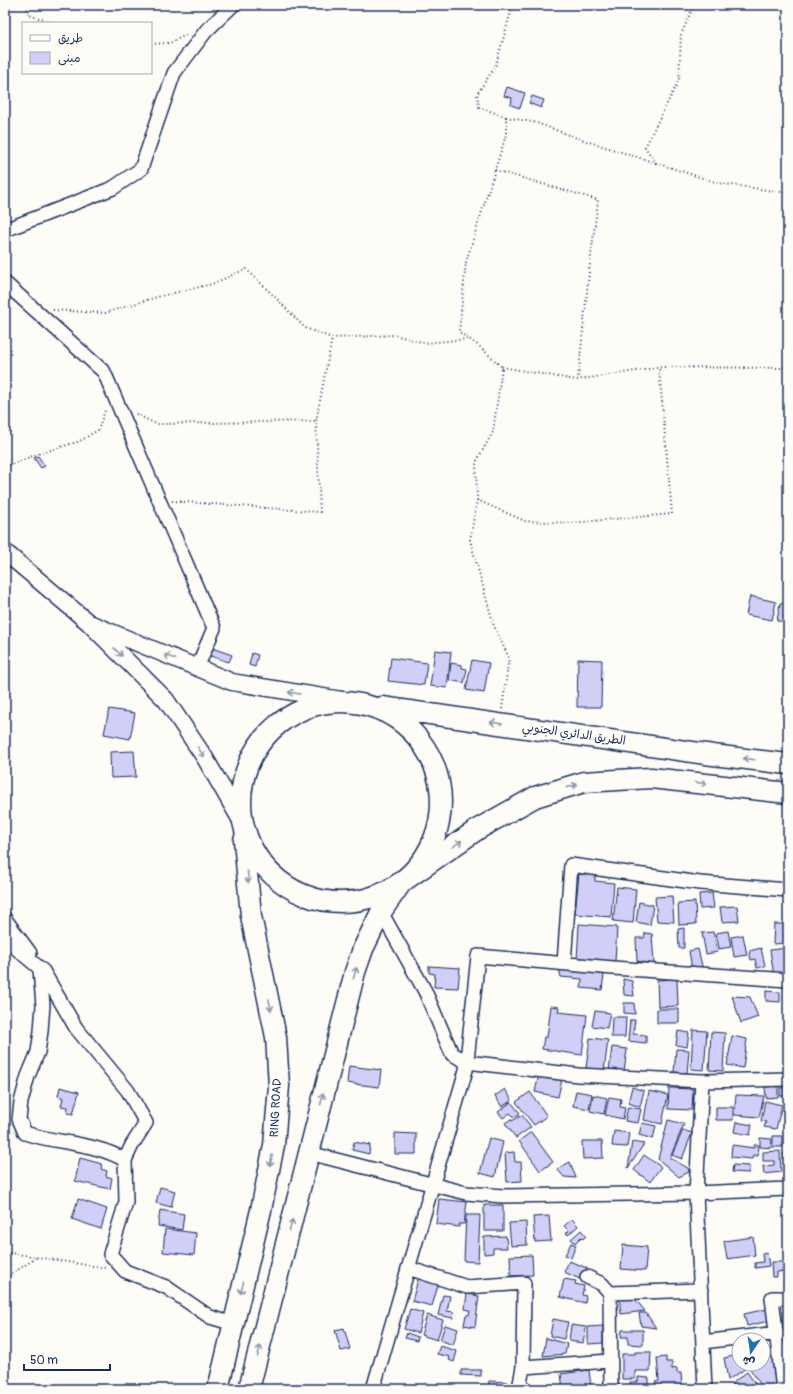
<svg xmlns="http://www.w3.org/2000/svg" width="793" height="1394" viewBox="0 0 793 1394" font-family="Pangolin,'Playpen Sans Arabic',sans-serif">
<rect width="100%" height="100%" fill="#fdfcf7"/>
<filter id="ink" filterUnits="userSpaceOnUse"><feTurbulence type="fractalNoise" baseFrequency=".025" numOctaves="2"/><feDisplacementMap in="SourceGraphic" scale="8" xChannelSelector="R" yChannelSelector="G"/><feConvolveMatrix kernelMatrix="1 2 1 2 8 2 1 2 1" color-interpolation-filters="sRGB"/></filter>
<g filter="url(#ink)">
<!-- building -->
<path fill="#d1cef7" stroke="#1b2f5e" d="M507,87L525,93L520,108L511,105L512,98L504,96Z
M532,96L544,100L541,108L529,103Z
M38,456L45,466L41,468L34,458Z
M750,596L776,602L772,620L746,615Z
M780,603L788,604V622L777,621Z
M209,647L232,655L229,662L207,655Z
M435,650L451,652L447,688L430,686Z
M252,653L258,655L255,667L249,665Z
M391,658L427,663L424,685L388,681Z
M578,659L602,660L601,707H577Z
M472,660L489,663L484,693L466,690Z
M451,663L462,665V668L467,669L464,683L449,680Z
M109,709L135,713L130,739L104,734Z
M134,751L136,777L111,778L110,752Z
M579,874L595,875V881L614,883L611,917L575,914Z
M617,887L636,889L633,923L613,921Z
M712,893L714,908L700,909L699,894Z
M672,896L674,922L657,921L655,897Z
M639,902L653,905L650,925L636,922Z
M695,902L696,924L679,925L678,903Z
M737,906L739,921L722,922L720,907Z
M579,924L617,927L615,962L577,960Z
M774,924H788V943L773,944Z
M684,928V948H679L678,929Z
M728,931L731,947L719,949L716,933Z
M713,932L718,952L706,954L702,933Z
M645,933L652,934L654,964L637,961L636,938H644Z
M743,935L747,955L734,957L731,937Z
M761,948L765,966L757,968L755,959L751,960L749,951Z
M787,948L788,974L774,976L770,950Z
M698,949L703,970L692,969L689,951Z
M429,966L460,968L458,988L434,987L435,974L429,973Z
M559,969L604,974L602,990L581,988L582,979L561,977Z
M623,979L632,981L634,996L624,995Z
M677,979L678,1006L658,1007L657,980Z
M766,991L780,992V1002L766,1001Z
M732,996L750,997L758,1017L741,1023Z
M624,1003H634L635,1014L624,1013Z
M551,1006L559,1007L558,1012L587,1015L582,1055L542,1049L544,1037H547Z
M657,1009H679V1023H657Z
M595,1011L610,1013L607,1028L592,1026Z
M612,1017H626L625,1037H611Z
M630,1020H635L633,1034L646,1035V1043L628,1041Z
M693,1030L707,1031L704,1070L691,1069Z
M678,1031L689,1033L687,1047L676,1045Z
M711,1032L725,1033L723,1071L709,1070Z
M732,1036L747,1039L743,1068L727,1065Z
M590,1038L608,1040L604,1071L586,1068Z
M612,1047L627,1049L624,1072L609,1071Z
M676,1049L689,1050L687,1073L674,1072Z
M349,1066L381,1070L379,1087L347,1083Z
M539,1074L562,1079L558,1097L535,1092Z
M778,1086V1097L766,1098L765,1087Z
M780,1086H788V1096H780Z
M60,1087L79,1092L73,1114L67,1113L68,1107L61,1106L63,1098L58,1096Z
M632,1087L644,1091L640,1107L628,1103Z
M669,1088L693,1089L692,1110L668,1109Z
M505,1089L512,1100L502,1107L495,1096Z
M576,1091L592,1094L589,1109L573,1106Z
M649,1091L668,1095L662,1124L644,1120Z
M530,1092L547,1116L534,1125L516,1102Z
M593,1095L607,1098L604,1114L590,1111Z
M736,1095L764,1096L759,1117L734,1115Z
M609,1097L621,1099L620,1107L625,1108L623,1119L605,1115Z
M765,1101L782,1105L776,1129L764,1127L766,1122L761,1121Z
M511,1102L520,1113L514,1117L510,1113L503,1118L498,1112Z
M628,1107L641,1109L638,1123L625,1121Z
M716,1107H733V1120H716Z
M522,1115L531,1127L516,1138L505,1123L511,1119L512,1121Z
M668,1120L684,1124L670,1158L688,1168L689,1172L679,1177L658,1159Z
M736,1122L752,1125L750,1135L734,1132Z
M642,1123L656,1126L653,1139L639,1135Z
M683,1130L692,1133L682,1159L672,1155Z
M614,1131L629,1133L627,1147L612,1146Z
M531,1132L553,1162L540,1171L519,1141Z
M395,1133L416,1134V1154H395Z
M773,1136H782V1147H773Z
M489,1138L503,1142L495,1177L480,1173Z
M760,1138L772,1139L771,1148L760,1147Z
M785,1138H788V1148H785Z
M582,1141H602L603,1158L583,1159Z
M354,1142L370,1145L369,1154L352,1150Z
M632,1142L644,1144L628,1168Z
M732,1145L754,1148V1145H759L758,1156L753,1155L752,1159L731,1157Z
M780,1151L781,1172L764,1174L763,1166L774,1165V1161H763V1152Z
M514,1152L515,1162H521L522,1181L507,1182L505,1153Z
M784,1153H788V1171H784Z
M644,1155L661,1167L650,1182L634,1170Z
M80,1158L102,1164L101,1169L107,1171L106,1176L112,1178L110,1189L75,1181Z
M570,1162L576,1178L564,1177L557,1169Z
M733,1165L749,1166V1173L732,1172Z
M160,1187L175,1191L171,1207L156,1203Z
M78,1199L107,1209L101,1229L72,1219Z
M439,1199L467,1202L464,1224H459V1227L436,1224Z
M484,1205H503V1231H484Z
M160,1210L184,1214L182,1230L158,1226Z
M466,1215H480L478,1262L464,1261Z
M549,1216L551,1241L535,1242L533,1217Z
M572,1219L578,1226L568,1235L566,1233L569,1231L564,1226Z
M526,1222L527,1245L511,1246L509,1223Z
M165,1229L196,1233L194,1255L163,1252Z
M581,1230L586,1236L583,1239L581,1237L575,1243L571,1239Z
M506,1236L507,1248H493V1253L484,1254V1237Z
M753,1237L755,1255L727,1259L724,1241Z
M571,1243L576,1245L571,1258L565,1255Z
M623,1245L647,1247L645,1271L621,1269Z
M767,1253L769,1266L755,1268V1263L763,1262L762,1254Z
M532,1255L533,1275L511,1276L510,1256Z
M569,1261L587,1268L582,1280L564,1272Z
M771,1262H786L787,1271L777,1272V1277H772Z
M419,1276L439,1282L432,1306L412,1301Z
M564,1279L576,1281L575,1284L584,1286L582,1295L586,1296L585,1303L560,1297Z
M467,1294L479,1296L475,1327L464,1325L466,1315H469L470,1310L465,1309Z
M443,1295L450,1296L447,1311L454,1312L453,1318L438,1315Z
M632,1295L645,1311L621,1314L619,1297Z
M410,1309L423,1313L418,1333L404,1329Z
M767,1309L769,1321L747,1326L744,1314Z
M639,1313H646L656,1328L641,1326Z
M427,1315L443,1320L437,1340L421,1335Z
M553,1319L568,1322L564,1339L550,1336Z
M445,1325L458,1329L453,1345L440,1340Z
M571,1325L586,1327L583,1343L569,1341Z
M603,1326V1343L588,1344V1327Z
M344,1328L350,1349L341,1351L335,1330Z
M622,1330H643V1345L628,1344V1337H621Z
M407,1333L418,1337L417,1341L405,1338Z
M546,1338L567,1344L565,1354L543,1356Z
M440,1346L457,1351L454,1362L449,1360L450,1357L437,1354Z
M771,1349L776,1388L766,1389L762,1387L747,1364H763V1350Z
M635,1352H651L650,1371H635V1379H622V1354H635Z
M739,1355V1364H744L745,1369L728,1380L724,1358Z
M666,1357V1362H672V1369L677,1368V1373H681L682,1387L663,1388V1389H654H656L655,1382L659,1381L657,1358Z
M461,1370H481V1376L461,1375Z
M589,1370L591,1387L563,1389L561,1374Z
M747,1372L759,1389H735L731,1384Z
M638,1377L649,1378V1389H630V1382H638Z
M489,1381L507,1382V1389H488Z"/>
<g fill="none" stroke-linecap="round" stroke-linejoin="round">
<defs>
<path id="minor" d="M5,230L113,188L141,169L174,73L206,31L233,5
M5,283L104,372L214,628L197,668
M381,912L425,991L452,1054L467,1062L578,1075L702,1081L788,1079
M5,919L30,953
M5,939L43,971L76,1028L128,1091L146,1123L132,1145L125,1160L126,1202L110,1254L125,1271L166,1287L210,1317L234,1324
M564,963L571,865L700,883L788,890
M40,970L43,1005L41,1031L38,1052L28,1076L21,1102L19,1119L25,1133C58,1144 94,1142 125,1160
M702,1081L696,1193L705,1389
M309,1153L466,1193L503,1196L696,1193L788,1189
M408,1268L467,1287L524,1283L523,1367
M587,1277L602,1284L610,1293
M703,1342L777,1333
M373,1389L466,1070L478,956L613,968L788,980
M519,1389L523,1367L610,1361
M611,1389L610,1293L701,1290
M783,1389L772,1298H788"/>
<path id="tertiary" d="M5,552L89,623
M243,824L205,758L166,700L89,623L232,682L360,703"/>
<path id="primary" d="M241 802a100 100 0 1 1 200 0a100 100 0 1 1-200 0Z
M382,707L713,755L788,764
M218,1389L261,1210L274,1145L279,1086L276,1037L251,916L244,840
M249,1389L355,972L363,949L381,912L402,882L478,829L535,797L584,782L651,778L788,793"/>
</defs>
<!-- minor casing -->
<use href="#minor" stroke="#1b2f5e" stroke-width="16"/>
<!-- tertiary casing -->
<use href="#tertiary" stroke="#1b2f5e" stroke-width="19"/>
<!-- primary casing -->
<use href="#primary" stroke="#1b2f5e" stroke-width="23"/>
<!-- path -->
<path stroke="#1b2f5e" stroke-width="2" stroke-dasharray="1 3" stroke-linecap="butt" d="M26,5L29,15L54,23
M694,5L681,35L679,80L645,147L656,163L718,183L788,193
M151,44L170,43L188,34
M506,117L537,123L577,138L656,163
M495,170L598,200L589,272L578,379
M53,310L105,313L157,297L212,284L246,269L274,296L305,328L332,338L395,335L425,343L468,339
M502,367L576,380L662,367L788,368
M136,414L156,424L316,421
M5,467L35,455L80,441L98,430L106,408
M477,500L525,521L570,523L672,514L659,368
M172,501L320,512L316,421L332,338
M502,709L509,658L494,626L470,540L477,500L476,462L493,432L502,367L479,346L459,332L466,262L506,135V117L479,107L477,94L495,67L513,5
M5,1252L106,1268
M5,1278L36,1258"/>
<!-- minor -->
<use href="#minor" stroke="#fdfcf7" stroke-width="13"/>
<!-- tertiary -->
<use href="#tertiary" stroke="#fdfcf7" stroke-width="16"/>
<!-- primary -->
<use href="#primary" stroke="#fdfcf7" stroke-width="20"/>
</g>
<!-- one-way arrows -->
<defs><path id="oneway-shaft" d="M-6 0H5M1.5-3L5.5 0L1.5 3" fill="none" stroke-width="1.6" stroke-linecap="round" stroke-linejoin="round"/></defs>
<g stroke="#8c96aa">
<use href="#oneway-shaft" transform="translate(118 652) rotate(45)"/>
<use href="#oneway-shaft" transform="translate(170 657) rotate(-158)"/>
<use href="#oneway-shaft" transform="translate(294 693) rotate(-171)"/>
<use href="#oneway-shaft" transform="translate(496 723) rotate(-172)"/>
<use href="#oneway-shaft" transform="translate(201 752) rotate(56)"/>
<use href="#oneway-shaft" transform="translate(749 759) rotate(-173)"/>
<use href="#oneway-shaft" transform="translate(701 783) rotate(6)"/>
<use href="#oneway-shaft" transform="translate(572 786) rotate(-16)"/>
<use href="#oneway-shaft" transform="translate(457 844) rotate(-35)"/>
<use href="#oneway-shaft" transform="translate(248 877) rotate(85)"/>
<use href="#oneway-shaft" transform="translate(355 973) rotate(-74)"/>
<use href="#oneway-shaft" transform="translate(270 1005) rotate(78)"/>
<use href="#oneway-shaft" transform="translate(322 1099) rotate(-76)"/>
<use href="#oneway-shaft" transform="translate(271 1161) rotate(102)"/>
<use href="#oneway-shaft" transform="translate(291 1225) rotate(-76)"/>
<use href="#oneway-shaft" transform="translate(242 1288) rotate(104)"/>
<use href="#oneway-shaft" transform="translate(259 1351) rotate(-76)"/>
</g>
</g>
<g text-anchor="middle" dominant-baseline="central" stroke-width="4" stroke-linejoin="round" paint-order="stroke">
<!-- street labels -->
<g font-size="12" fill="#1b2f5e" stroke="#fdfcf7">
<text transform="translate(574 734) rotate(8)">الطريق الدائري الجنوبي</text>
<text transform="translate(276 1108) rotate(-87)">RING ROAD</text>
</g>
</g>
<!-- margin -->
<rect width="793" height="1394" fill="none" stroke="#fdfcf7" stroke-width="20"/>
<rect x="10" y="10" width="773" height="1374" fill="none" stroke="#1b2f5e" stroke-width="1.5" filter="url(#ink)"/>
<!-- legend -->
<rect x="22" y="22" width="130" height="52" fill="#fdfcf7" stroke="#a3aaba"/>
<rect x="30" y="35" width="20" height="6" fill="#fdfcf7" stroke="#a3aaba"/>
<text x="58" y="42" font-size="12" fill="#1b2f5e">طريق</text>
<rect x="30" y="52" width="20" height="12" fill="#d1cef7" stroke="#a3aaba"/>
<text x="58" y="62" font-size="12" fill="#1b2f5e">مبنى</text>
<!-- north arrow -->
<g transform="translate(751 1352) rotate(193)"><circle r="19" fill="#fdfcf7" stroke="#a3aaba"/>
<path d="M0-3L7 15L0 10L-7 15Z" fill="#1f6fb2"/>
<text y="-6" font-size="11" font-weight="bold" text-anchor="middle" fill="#1b2f5e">ش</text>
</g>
<!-- scale -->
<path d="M24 1364v6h86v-6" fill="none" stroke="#1b2f5e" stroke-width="2"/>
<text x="30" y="1364" font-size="12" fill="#1b2f5e" stroke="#fdfcf7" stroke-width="3" paint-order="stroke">50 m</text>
</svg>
